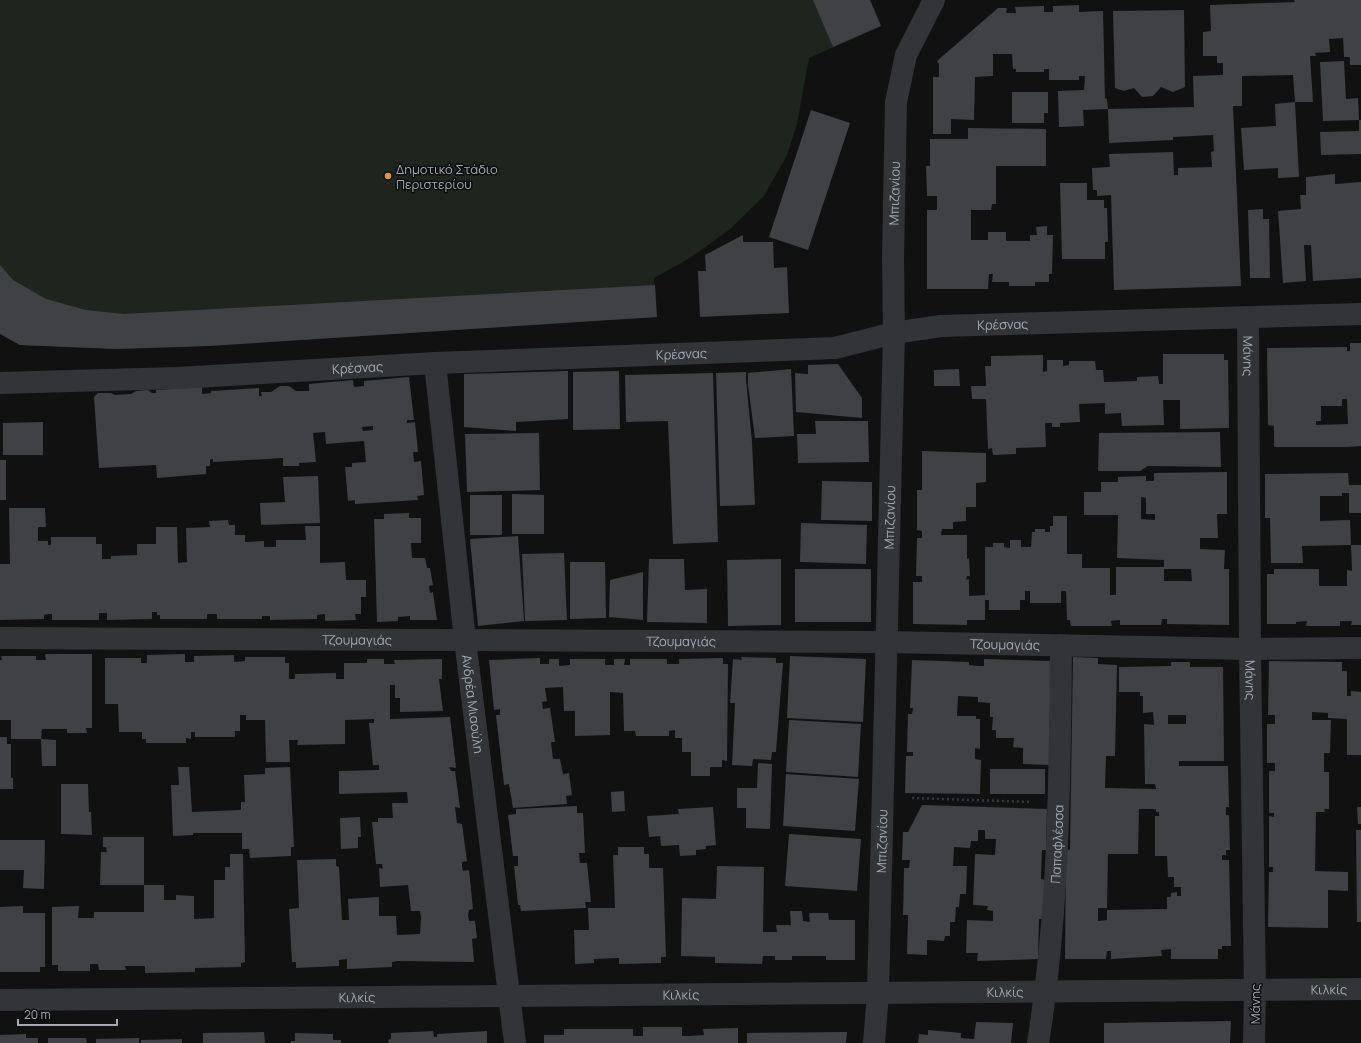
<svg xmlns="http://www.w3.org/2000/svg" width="1361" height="1043" viewBox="0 0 1361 1043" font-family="Manrope,sans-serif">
<rect width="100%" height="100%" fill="#111112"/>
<!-- green -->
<path fill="#1d251e" d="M0,0H870L881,26L809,58L797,124L787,155L764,196L729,230L690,258L654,278L656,317L208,346L116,349L20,345L0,334Z"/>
<!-- building -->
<path fill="#404145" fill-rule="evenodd" d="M813,0H870L881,26L833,47Z
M1294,0H1361V65H1350V57H1344L1343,38L1329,39L1330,52L1315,53L1316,56H1310L1313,102H1295L1299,177L1278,178V168L1244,170L1241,128L1276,126L1275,104L1295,102L1293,75L1242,76V106H1233L1241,286L1114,290L1111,195L1097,196V190H1093L1092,168L1110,167L1109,154L1173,152L1174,175H1178V168L1212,167L1211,152L1214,151L1213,135L1173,137V140L1109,143L1108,109L1194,107L1193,76L1223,75V63H1217V56H1203V32L1211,31L1210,5L1295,2Z
M1079,5V12L1103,11L1105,98L1107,99L1108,109L1083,110L1084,126L1059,127L1058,91L1084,90L1085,76H1079V80H1049V69H1044V72H1016V69H1013L1012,54H993V76L975,77L974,120L951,119V134H933V77H939V64L937,61L998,8H1007L1006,13H1016L1015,7L1044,6V12H1053V6Z
M1184,10L1185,87L1173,92L1161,87L1153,96L1142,97L1134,88L1124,91L1115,88L1113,11Z
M1344,61L1346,99L1358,98L1359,120L1323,121L1320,62Z
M1012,92H1048V113H1044V123H1012Z
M811,110L850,123L808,250L769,237Z
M1359,120H1361V154L1321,155L1320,132L1359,131Z
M968,128L1046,129V166H996V204H992L991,210H971V240H988V232H1006V241H1030V235H1037L1036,227L1047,226V235H1053L1052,274H1049V282H1035V286H1009V282H992L993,274H989L988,289H927V210H937V196H927L926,166H930V139H968Z
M1335,174V184L1361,182V278L1313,281L1311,245H1304L1306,281L1283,283L1278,211L1301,209L1300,195H1306V177Z
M1060,183H1087V200H1104V208H1107L1108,242H1105V259H1062Z
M1263,209V219H1269L1270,278H1250L1248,210Z
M743,235V242H773L774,268L787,267L789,313L700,317L698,271H706L705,255Z
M0,265L13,280L46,299L86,310L124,314L655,285L657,317L208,346L116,349L20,345L0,334Z
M1350,343H1361V446L1348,447H1274V426L1268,425L1267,348L1347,347V351H1350ZM1342,399H1347L1348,424L1316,425V421H1321V406H1342Z
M1163,354H1224V360H1228L1229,428L1180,429V400H1163L1164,425L1122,426L1121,413L1105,414V403L1079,404L1080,422L1060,423V427H1052V423H1045L1046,447L1016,448V454L993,455L992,448L988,449L986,399H972L971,386H986L985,366H991V356L1043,355V372L1047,371V360H1063V366L1069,365V361H1095L1096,370H1103L1104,382L1137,381V377L1158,376L1159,384H1163Z
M838,364L862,398V418L796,412L795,373L808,374V365Z
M791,369L794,436L755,438L748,385V373Z
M959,369L960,386H934V370Z
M568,371V419L516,422V431L464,427V374Z
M619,371L620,429L573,430V372Z
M746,372V380L752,442L755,505L720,506L716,373Z
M713,373L718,542L673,544L668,421L626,422L625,375Z
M409,377L414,420H407V423L415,422L418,452H413L414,462L421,461L424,495L417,496L418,500L355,504V500L348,501L345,467H352V463L366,462L364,441L326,444L325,432L313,433L316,462L299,463V466H283V458L213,462V459L210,460V466H206V474L157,478L156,465L99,468L94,397L98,393H111L115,395L131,394L136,391L148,390L152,393H156V390L202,387V394L211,393V391L259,388V396H262L261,392H271L280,386H289L296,391H309V384L353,380L354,387L364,386V381ZM373,426V430L363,431L362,427Z
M815,421H868L869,462L798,463L797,434H816Z
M43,422V455H3V423Z
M1220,432L1221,467L1148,466L1140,471H1098L1099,433Z
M539,433L540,490L467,492L465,434Z
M922,451L986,453V482L976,483V507H966V521L953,522V529H942L941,535H967V559L969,558L970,576H967L966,580L969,579V596L985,595V547H993V543H1004V547L1010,548V540H1021V547H1031L1032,532H1035V529H1045V532H1050V526H1053V516H1067V554H1082V568H1110V595H1116V567H1164V560L1117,558L1118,515H1084V492H1101V482H1118V477L1146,476V481H1154V473L1227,472V514H1217L1218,538H1200V549L1225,550L1224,569H1229V625L1167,624V619H1162L1161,625H1120V620L1111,621L1112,626H1071L1070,620H1067L1066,591H1061V603H1030V591H1025V600H1020V610H989V600H985V620H967V625L913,624V582H922V576H916L917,538H922V531L917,530V490H922ZM1141,497L1146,498V514H1155V520L1141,519ZM1164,569H1191L1192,581H1164Z
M0,460H6V500H0Z
M1348,473L1349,485H1361V513H1349V493H1342V496H1320V521L1350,520L1351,545L1302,546L1303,563H1271L1270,518H1265V474Z
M318,476L320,523L261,525L260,503L285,502L283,477Z
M822,481L872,482V521L821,520Z
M512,494L544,495V534H512Z
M470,495H502V535H470Z
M9,508H45L46,527H38V541H48V545H51V537H96V544H102V559H111V556L137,555V544H156V527H177L178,563L187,562L186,528L210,527L209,521L228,520L229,525H235V535H245V542L264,541V547H276V540H306L305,526H320V563L345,562L346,580H366V597H361V614H355L356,620L325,621V614L317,615V619L270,620V616H262V619H217V614H207V619H160V615H157V612H152V619L107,620V613H99V620H52V614H49L44,615V619L0,620V564H10Z
M409,513V518H421V543H411L412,558H425L427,568H430L433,585L429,586L430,593L433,592L437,620H410V616L398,617V621L377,622L374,519H384V514Z
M801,523L867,525L866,564L800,562Z
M518,536L524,621L478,626L470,539Z
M1351,545H1361V625H1351L1352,621H1340V626H1306L1307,621L1296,622V624H1267V574H1274V569H1319V586H1347V570L1352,571Z
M564,553L567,620L525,621L522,554Z
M649,559H684L685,590L707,589V623L647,622Z
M781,559V625L728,626L727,560Z
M570,562H605L606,618L570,619Z
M795,569H871V622H795Z
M643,572V620L609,617L610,580Z
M45,654H92V728H86L87,733H67V729H42L41,739L56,740V766H42L41,739H11V720H0V660H2L1,656H36V660H46Z
M185,654V662H194V656L234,655V662L245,661V657H285V663H289V679H295V674L336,673V679H344V663H367V659H384V664H395L394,660L442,659V679H439L443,711L400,712V698H395V685H390V719L450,717L456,768L449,767L451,771H455L460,808L455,807L457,823L462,824L467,861L462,862V867L463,871L469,870L473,909L469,910L468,915L469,921H475L477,938L472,939L474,962L398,961L392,962V967L347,969V959L339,960V966L296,968V962H292L289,909L299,908L297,860L336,859V866L339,867L342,920H349L348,899L379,897V916H396L397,935L420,934L421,918L420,911H411L408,885L380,887L379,868L383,869L382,864H376L372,822H378V818H393L392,803H408L407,792L339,794V771L379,770V765H373L369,723H374V719L345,720V744L297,745L298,740H289L290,762H266L265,720H246V715H240V731H235V737H195V732H191V739L186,738V743H146V739H142V732H119L118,704H105V658H141V663H147V655Z
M790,656L866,659L863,722L787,718Z
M741,657L776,658V663H783L776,752H772L771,760L753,759L752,766L732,765L735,703H730L733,659L742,660Z
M1073,657L1098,658V664L1117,665L1115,756H1106L1105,788L1156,789L1155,784H1145L1144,724L1154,725L1153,712L1143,713V696H1140V692H1119V667L1171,666V662H1190V667H1223L1224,761H1179V766H1228L1229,807H1226V815H1229L1230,850H1226V855H1222V860H1229L1231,946H1222V949H1218V959H1171V949L1161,950L1162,956L1111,959V951H1107L1106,959H1065L1066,849L1070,850V846ZM1168,715H1186V724H1168ZM1139,809H1156V812H1159V816H1155V856H1167L1168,877H1174V887H1181V896H1177V892L1171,893V897H1167V909L1107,910V920L1098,921V908H1107L1108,854H1138Z
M540,658V664H549V659H559V666L570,665V659H605V665H614V659H625L624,665H630V659H667V664H679V659L723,658V664H728L727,761L722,760V767H710V776H691V752H682V738H675V730L669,731V736H636L635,731H624L623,693L610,692V735L575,736V711H564L563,687L545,688L547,701L542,702L543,709L550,708L555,742H551L553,759H560L563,774L569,773L572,795L566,796L567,804L513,808L509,784L504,785L496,715H500V709L494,710L489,660Z
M984,659L1051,661L1049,765L1023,764V748L1013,747L1014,738H996V730H992L993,717H990V703L978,702V697L958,696L957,716H976V719H980V749L975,748V759L981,760L980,794L905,793L906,756H913V752H907L908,714H912L913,708H910L912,660L969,662V665L979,666H984Z
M1269,661L1342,662V671H1347V696H1351V691L1361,692V755H1347V719L1328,718V713L1312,712V720H1331L1330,753H1324V772H1329V809H1324L1325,812H1316L1315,871L1348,872V891L1328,890V928L1268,927L1269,872H1273V867H1269V816L1274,817V813H1269V771H1275V763H1267V724H1275V715H1268Z
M789,720L861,724L858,777L786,772Z
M0,737H7V744H11V778H13V789H0Z
M758,763L772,764L770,829L746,828V808H737V788H757Z
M178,767H189L192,812L241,810V802H245L244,775L265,774V768L290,767L294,847H291V856L250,858L249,849H242V833H193V835L173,836L171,785H179Z
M990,769H1045V794H990Z
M786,774L859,779L855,831L783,826Z
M61,784H88L89,812H91L92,835L61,834Z
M624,791L625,811L612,812L611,792Z
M922,805L1047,809L1046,850H1042L1041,876V879L1045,880L1044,919H1039L1038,959L977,961L978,953H966L967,920L993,921V911L987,910L988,906L973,905L975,854L995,855L996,839H985V830H978V841H971L970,848L954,847L953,866H967L966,894H960L959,907H956L955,922H950V936H945L944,941L927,940V955L907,954L908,915H903L904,868H909L910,860H902L903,832H908Z
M577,806V813H583L585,853H579L580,863H587L591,902H585L586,908L521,911L520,905H518L514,866H518V856H513L508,815L516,814V809Z
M713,807L716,845L706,846V849L696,850V855L680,856L679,845L661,846L660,836L649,837L647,816L679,814L678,809Z
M1357,807H1361V824H1358Z
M360,817L361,837H358V848L341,849L340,818Z
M1356,830H1361V922H1357Z
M789,834L861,839L857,891L785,886Z
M103,837H144V885H100L101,852H107L106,847H103Z
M0,840H45L44,889L23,888L24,870H0Z
M618,847H644V854H649V868H663L666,957H661V963L619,964V958L594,959V963L575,964L574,930H589L588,908H615L613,855H618Z
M230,854H243L245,962L241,963V967L195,968V972L145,973V966H125L126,970H99L98,964H90V971H58V965H52V907L79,906L78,918H94V912H144V885H164V900H176V895L194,896V919L214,918V880H225V867H230Z
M717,866L764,867L763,932H777L776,925H791L790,911H802L803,921L810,922L809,913H828L829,920H855V960H826V956H792V960H775V956H763L762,964L715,963V957L681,956L682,898L716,899Z
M23,906V913H45V967H40V972H0V907Z
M1231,1021L1230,1043H1104V1023Z
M976,1022L1013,1023L1011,1043H918L919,1034L928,1035V1030L961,1033V1038L974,1039Z
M643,1027H682V1036H689L704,1035L703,1029L738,1028V1043H544V1035H564V1029H633V1036H643Z
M433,1031L434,1037H437V1034L487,1031V1043H389L388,1040L391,1039V1033Z
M264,1032L265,1043H203V1033Z
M847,1032L846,1043H747V1033Z
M295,1033L333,1034V1040H341V1043H291V1041H295Z
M26,1034V1038H38V1043H0V1035Z
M48,1038H86L87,1043H48Z
M139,1038V1043H96V1039Z
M182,1039V1043H141V1040Z"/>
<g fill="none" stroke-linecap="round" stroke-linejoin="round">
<!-- path -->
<path stroke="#383b3e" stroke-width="2.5" stroke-dasharray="2 3" stroke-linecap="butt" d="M912,798L1031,802"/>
<!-- street -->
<g stroke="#323437" stroke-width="22">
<path id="s1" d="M1248,318L1250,649L1255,991L1254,1043"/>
<path id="s2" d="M435,363L465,640L515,1043"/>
<path id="s3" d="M0,383L177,378L435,363L835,348L894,333L941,326L1361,314"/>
<path id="s4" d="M0,638L887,642L1250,649L1361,648"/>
<path id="s5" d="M0,1000L1361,989"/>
<path id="s6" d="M874,1043L878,994L894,333L893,258L896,102L906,55L934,0"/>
<path id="s7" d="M1038,1043C1059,912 1060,778 1061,645"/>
</g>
</g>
<!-- markers -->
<circle fill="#eb9530" stroke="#0c0c0d" stroke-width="1.5" cx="388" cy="176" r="4"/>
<g text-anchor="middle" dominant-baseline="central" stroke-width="3" stroke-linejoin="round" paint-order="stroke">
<!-- poi labels -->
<g font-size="13" fill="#a3aab3" stroke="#0c0c0d" text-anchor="start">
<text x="396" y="169">Δημοτικό Στάδιο<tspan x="396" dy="15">Περιστερίου</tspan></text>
</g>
<!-- street labels -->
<g font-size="13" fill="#a3aab3" stroke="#0c0c0d">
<text stroke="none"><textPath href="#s6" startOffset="850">Μπιζανίου</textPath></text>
<text stroke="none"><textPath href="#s3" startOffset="1006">Κρέσνας</textPath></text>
<text stroke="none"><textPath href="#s3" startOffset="682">Κρέσνας</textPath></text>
<text stroke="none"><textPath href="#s1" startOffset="38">Μάνης</textPath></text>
<text stroke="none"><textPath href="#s3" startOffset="358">Κρέσνας</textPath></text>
<text stroke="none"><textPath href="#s6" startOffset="526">Μπιζανίου</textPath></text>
<text stroke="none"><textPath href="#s4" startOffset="357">Τζουμαγιάς</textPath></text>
<text stroke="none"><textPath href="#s4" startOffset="681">Τζουμαγιάς</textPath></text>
<text stroke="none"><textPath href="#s4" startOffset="1005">Τζουμαγιάς</textPath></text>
<text stroke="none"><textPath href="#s1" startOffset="362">Μάνης</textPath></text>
<text stroke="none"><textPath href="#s2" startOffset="343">Ανδρέα Μιαούλη</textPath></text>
<text stroke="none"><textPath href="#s6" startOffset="202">Μπιζανίου</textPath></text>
<text stroke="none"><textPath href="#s7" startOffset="200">Παπαφλέσσα</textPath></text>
<text stroke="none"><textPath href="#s5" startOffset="1329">Κιλκίς</textPath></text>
<text stroke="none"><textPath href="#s5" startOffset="1005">Κιλκίς</textPath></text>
<text stroke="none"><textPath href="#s5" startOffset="681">Κιλκίς</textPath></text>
<text stroke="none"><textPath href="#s5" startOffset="357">Κιλκίς</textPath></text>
<text transform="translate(1255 1004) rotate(-90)">Μάνης</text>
</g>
</g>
<!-- scale -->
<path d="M18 1019v6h99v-6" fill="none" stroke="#a3aab3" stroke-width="2"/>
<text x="24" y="1019" font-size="12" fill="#a3aab3" stroke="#0c0c0d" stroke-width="3" paint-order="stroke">20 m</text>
</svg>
